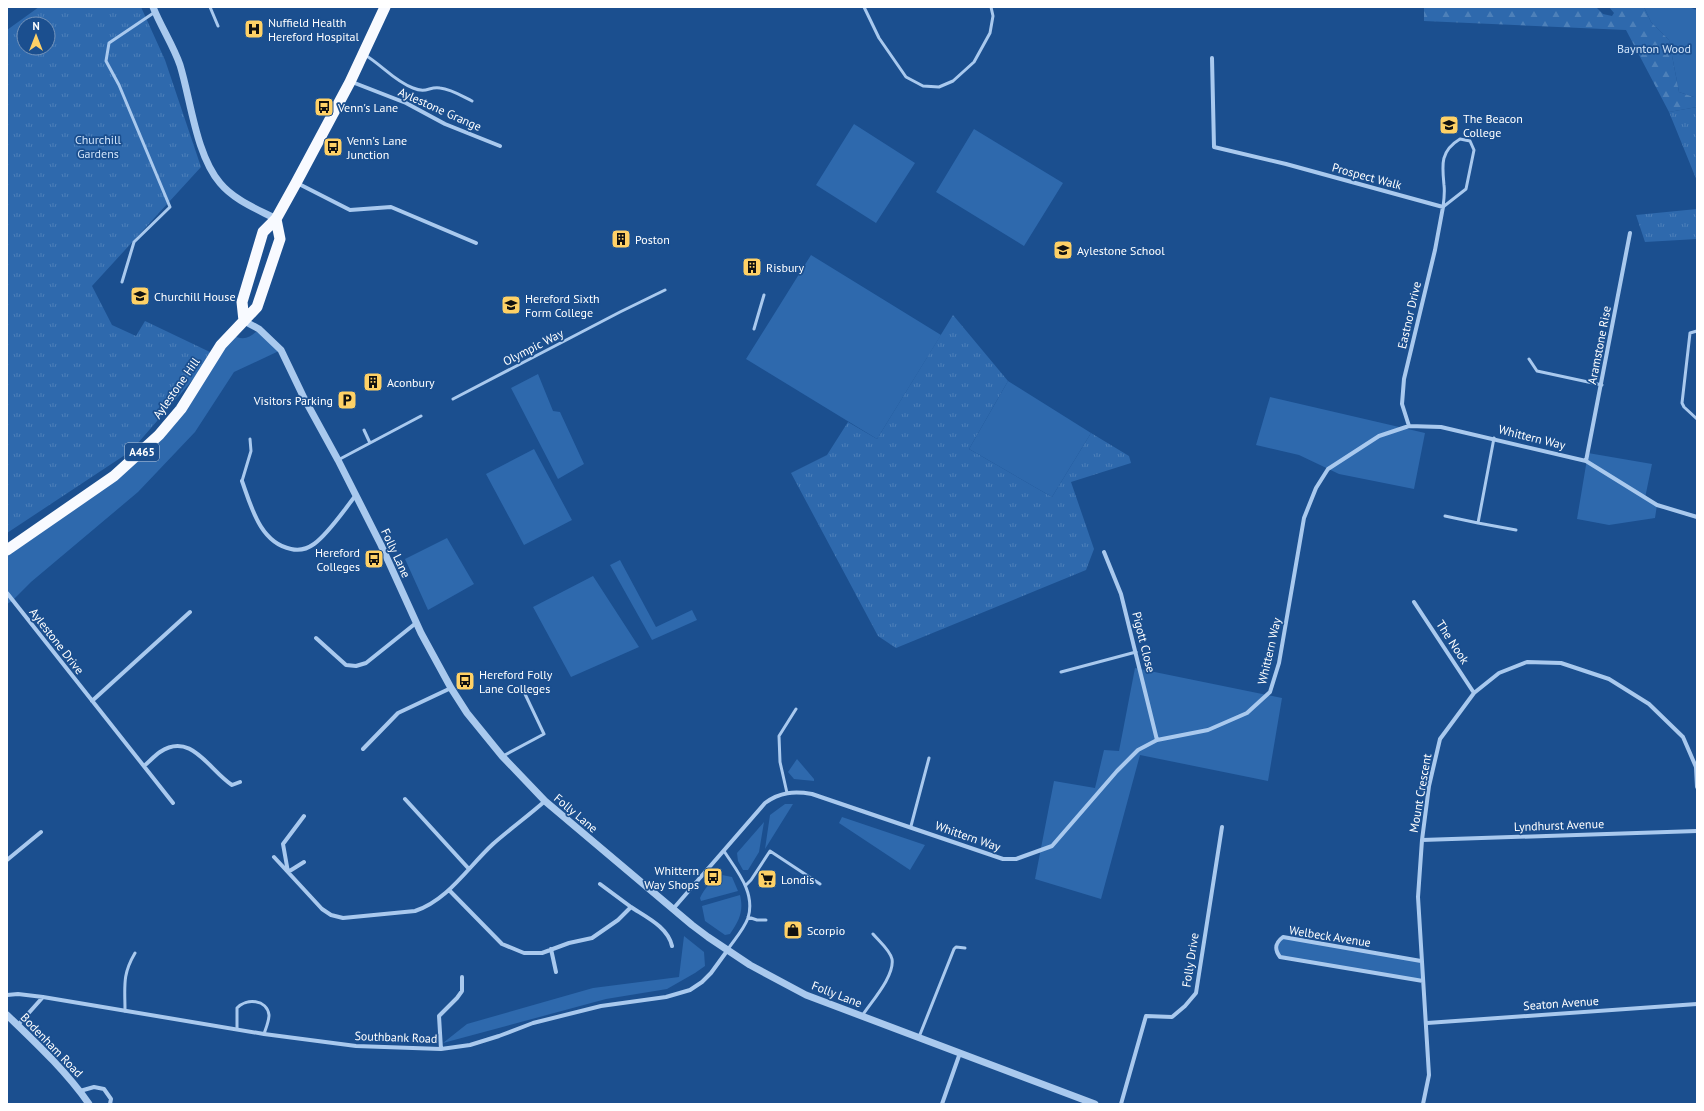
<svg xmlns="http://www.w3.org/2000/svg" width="1704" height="1111" viewBox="0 0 1704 1111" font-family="'PT Sans',sans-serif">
<defs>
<pattern id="forest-firs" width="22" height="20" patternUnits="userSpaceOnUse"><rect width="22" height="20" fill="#2e69ad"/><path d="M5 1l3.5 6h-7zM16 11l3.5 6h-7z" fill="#4d80b9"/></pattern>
<pattern id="park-tufts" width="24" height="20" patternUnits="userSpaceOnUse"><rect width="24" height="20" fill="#2e69ad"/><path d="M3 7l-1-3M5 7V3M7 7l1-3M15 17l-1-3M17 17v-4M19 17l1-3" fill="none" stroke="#4d80b9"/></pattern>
</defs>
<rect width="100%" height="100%" fill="#1b4f8f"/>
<!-- grass -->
<path fill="#2e69ad" d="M1644,7H1688L1697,10V97H1694L1679,92L1669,40L1651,22Z
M854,124L915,163L876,223L816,185Z
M974,129L1063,183L1024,246L936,192Z
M811,255L941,335L877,439L746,359Z
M259,329L281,350L234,372L195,432L138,492L31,582L12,601L7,604V550L105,482L159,435L231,334C243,342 250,338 259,329Z
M538,374L553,411L560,412L584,464L558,479L511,388Z
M1008,381L1091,433L1052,497L969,449Z
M1270,397L1425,433L1414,489L1339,474L1299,455L1256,445Z
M534,449L572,520L524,545L486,474Z
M1588,453L1652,464L1645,498L1657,505L1655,518L1609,525L1577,519Z
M447,538L474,584L428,610L405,559Z
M620,560L656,627L692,610L697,620L652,640L610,565Z
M593,576L639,647L571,677L533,607Z
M1135,668L1282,698L1268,781L1140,755L1101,899L1035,879L1054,781L1095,788L1104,750L1119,751Z
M797,759L814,779V781L794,779L788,772Z
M785,804H793L765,849L770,815Z
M842,817L925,845L910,870L839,823Z
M764,822L759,852L748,870H743L738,861L737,853Z
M722,875L732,877L738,891L701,901L700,898C704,889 713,878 722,875Z
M740,895C744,911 739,921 730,934L725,935L705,921L702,906Z
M684,936L704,952L705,966L695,973L667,989L606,999L443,1043L467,1024L593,988L679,977Z
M1283,938L1421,961L1423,981L1280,957L1276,952L1278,941Z"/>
<!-- forest -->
<path fill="url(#forest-firs)" d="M1424,7H1596L1603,14L1612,16L1614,13L1609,7H1644L1651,22L1669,40L1679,92L1694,97H1697V107L1669,112L1626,30L1424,21Z"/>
<!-- park -->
<path fill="url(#park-tufts)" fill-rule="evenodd" d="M39,7H141L165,60L201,167L92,286L112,325L136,336L145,321L212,353L203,368L131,451L7,533V30ZM24,24H48V48H24Z
M1697,107V181L1669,112Z
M1697,209V239L1645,242L1636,215Z
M953,315L1008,381L969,449L1052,497L1091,433L1129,456L1131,463L1071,482L1094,549L1086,570L896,648L878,636L791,473L827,455L848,422L877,439Z"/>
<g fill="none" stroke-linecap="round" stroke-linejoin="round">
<!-- service -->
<path stroke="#a9c9ee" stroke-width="3" d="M210,7L218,26
M864,7L879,38L906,77L923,86L939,87L953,81L974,62L990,33L993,16L991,7
M365,55C382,65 394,81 413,88C427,94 429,86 440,88C451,89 462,96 472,101
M1460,139L1470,141L1474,150L1466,189L1443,207C1444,200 1445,193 1444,185C1442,165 1440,151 1460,139Z
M122,282L134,242L170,207L119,85L106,61L109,43L155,12
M754,329L764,295
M1697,331L1690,333L1682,403L1684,407L1697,419
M1529,359L1537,371L1602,385
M453,399L620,312L665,290
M364,430L370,443
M338,460L421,416
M242,481L251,451L250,439
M1445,516L1478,523L1494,438
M1478,523L1516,530
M1061,672L1136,652
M503,756L544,734L525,694
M787,793L780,762L779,736L796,709
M911,826L929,758
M724,851C736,870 756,892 748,918C744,929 735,939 728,949
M746,885L751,880L770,851L820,884
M748,917L757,920H766
M125,1011C125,986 122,975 135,953
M862,1016C871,1002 895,976 892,959C890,950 879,941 873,934
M237,1029V1008C246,998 267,999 269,1015C269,1021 266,1028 264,1034
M919,1037L954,949L956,947L965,948"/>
<!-- minor -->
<path stroke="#a9c9ee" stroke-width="4" d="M1212,58L1214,147L1286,164L1443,207L1435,250L1404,379L1402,404L1409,426
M352,82L406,103L445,124L500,146
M297,183L350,210L391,207L476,243
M1586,461L1630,233
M242,481C251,506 260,543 291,549C299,551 307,549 314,544C329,533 344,510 356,495
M1104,552L1121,594L1157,740
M7,593L173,803
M1414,602L1474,693
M316,638L346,665L356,666L366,663L416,623
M92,701L190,612
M363,749L398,713L451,688
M144,766C149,762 154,756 160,752C191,731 209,770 232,785L240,782
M405,799L469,869
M304,816L283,844L288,872L304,862
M1422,840L1697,831
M274,857L322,909L331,915L343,918L415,911C448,900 468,867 493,844C510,829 528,816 545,801
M7,860L41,832
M449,890L502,944L524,953H542L569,943L592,938L618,920L631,907L600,884
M631,907C646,917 668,927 672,946
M673,909L765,803C780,792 794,791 812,794L1003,859H1016L1052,846L1117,771L1138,750L1157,740L1208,730L1247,713L1270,692L1279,663L1304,518L1316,488L1328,469L1379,436L1409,426L1441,427L1586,461L1657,505L1697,517
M551,949L556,972
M1421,961L1283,937C1275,943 1274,949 1280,957L1423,981
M7,995L18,994L43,997L264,1034L356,1046L441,1049L470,1045L499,1036L533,1023L601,1006L666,997L690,990L702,982L711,973L727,951
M1427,1023L1697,1004
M18,1025L43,997
M441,1049L439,1016L457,998L462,991V977
M80,1091L94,1087L104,1089L111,1099L110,1104
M942,1104L960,1053
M1121,1104L1146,1016L1172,1017L1185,1006L1196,993L1222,827
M1423,1104L1429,1075L1418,897L1422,840L1429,786L1440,739L1474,693L1499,673L1527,662L1561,663L1609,679L1649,704L1683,737L1696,767L1697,787"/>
<!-- tertiary -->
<path stroke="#a9c9ee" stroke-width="7" d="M153,7C161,27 173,45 180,65C191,101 196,155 220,183C234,200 257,209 276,219
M244,321L259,329L281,350L304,398L338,460L381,545L421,633L451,688L467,713L502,756L545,801L692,925L708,937L750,965L806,995L1095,1104
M7,1015C36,1043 66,1071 89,1104"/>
<!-- trunk -->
<path stroke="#f8faff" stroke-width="11" d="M244,321L242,302L263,232L276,219L296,183L350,82L385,7
M7,550L114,476L159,435L181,409L221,345L257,307L280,239L276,219"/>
</g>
<!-- icons -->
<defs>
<symbol id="hospital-square" viewBox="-11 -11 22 22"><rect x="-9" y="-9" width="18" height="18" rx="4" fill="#ffd166" stroke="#1b4f8f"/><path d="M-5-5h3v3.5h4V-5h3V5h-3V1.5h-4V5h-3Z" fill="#111"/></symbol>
<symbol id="bus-square" viewBox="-11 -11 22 22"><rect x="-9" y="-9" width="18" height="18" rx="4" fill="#ffd166" stroke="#1b4f8f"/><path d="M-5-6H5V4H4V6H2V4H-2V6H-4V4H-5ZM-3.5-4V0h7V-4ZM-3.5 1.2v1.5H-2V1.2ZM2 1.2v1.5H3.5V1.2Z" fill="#111"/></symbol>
<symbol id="school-square" viewBox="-11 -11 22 22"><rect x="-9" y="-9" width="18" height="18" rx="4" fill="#ffd166" stroke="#1b4f8f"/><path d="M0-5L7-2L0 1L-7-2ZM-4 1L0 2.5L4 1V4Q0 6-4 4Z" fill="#111"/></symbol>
<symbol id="building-square" viewBox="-11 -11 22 22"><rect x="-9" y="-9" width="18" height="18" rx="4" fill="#ffd166" stroke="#1b4f8f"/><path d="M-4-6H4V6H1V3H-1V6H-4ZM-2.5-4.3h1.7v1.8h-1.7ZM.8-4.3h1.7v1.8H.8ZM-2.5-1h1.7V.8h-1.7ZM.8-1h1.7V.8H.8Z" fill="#111"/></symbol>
<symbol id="university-square" viewBox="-11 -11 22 22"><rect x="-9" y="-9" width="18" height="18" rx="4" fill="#ffd166" stroke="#1b4f8f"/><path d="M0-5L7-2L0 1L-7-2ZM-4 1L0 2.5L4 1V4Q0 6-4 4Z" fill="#111"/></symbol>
<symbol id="parking-square" viewBox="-11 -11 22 22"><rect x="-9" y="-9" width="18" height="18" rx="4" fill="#ffd166" stroke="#1b4f8f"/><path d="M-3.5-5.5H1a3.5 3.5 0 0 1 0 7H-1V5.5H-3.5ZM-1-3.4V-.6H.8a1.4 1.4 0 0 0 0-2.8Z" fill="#111"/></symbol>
<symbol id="supermarket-square" viewBox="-11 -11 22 22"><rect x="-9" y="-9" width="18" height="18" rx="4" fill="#ffd166" stroke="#1b4f8f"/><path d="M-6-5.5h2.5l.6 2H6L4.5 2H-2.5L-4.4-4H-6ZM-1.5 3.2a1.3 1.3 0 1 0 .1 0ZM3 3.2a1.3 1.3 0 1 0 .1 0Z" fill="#111"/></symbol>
<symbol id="shop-square" viewBox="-11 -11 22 22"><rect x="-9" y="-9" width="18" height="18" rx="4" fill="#ffd166" stroke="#1b4f8f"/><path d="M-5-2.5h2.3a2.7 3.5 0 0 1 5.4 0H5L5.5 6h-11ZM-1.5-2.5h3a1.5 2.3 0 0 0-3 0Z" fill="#111"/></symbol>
</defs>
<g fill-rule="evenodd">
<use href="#hospital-square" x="243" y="18" width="22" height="22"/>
<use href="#bus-square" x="313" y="96" width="22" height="22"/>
<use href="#school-square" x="1438" y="114" width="22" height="22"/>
<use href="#bus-square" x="322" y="136" width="22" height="22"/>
<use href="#building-square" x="610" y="228" width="22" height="22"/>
<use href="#school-square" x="1052" y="239" width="22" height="22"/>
<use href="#building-square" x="741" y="256" width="22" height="22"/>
<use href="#university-square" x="129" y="285" width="22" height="22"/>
<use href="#university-square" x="500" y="294" width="22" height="22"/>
<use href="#building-square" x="362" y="371" width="22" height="22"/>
<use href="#parking-square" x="336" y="389" width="22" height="22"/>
<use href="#bus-square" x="363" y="548" width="22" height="22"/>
<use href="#bus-square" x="454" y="670" width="22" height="22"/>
<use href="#bus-square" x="702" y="866" width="22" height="22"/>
<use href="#supermarket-square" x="756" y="868" width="22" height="22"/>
<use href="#shop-square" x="782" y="919" width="22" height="22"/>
</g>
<g text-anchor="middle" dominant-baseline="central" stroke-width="3.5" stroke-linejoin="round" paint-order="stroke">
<!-- shield labels -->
<rect fill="#1b4f8f" stroke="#bbcadd" stroke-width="1" x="125" y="443" width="34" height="18" rx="3"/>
<g font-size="11" font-weight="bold" fill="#fff">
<text x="142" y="452">A465</text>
</g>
<!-- poi labels -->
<g font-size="12" fill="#fff" stroke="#1b4f8f" text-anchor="start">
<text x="268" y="22">Nuffield Health<tspan x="268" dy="14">Hereford Hospital</tspan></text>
<text x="338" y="107">Venn's Lane</text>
<text x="1463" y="118">The Beacon<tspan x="1463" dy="14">College</tspan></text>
<text x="347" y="140">Venn's Lane<tspan x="347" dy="14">Junction</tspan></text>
<text x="635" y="239">Poston</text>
<text x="1077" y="250">Aylestone School</text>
<text x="766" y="267">Risbury</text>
<text x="154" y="296">Churchill House</text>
<text x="525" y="298">Hereford Sixth<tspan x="525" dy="14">Form College</tspan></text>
<text x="387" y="382">Aconbury</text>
<text x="333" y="400" text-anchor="end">Visitors Parking</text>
<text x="360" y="552" text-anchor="end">Hereford<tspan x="360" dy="14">Colleges</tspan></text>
<text x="479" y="674">Hereford Folly<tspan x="479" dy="14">Lane Colleges</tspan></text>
<text x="699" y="870" text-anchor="end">Whittern<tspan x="699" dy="14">Way Shops</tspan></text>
<text x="781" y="879">Londis</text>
<text x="807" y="930">Scorpio</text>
</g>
<!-- park labels -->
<g font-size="12" fill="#cfe3fa" stroke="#1b4f8f">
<text x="1654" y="48">Baynton Wood</text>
<text x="98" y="139">Churchill<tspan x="98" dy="14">Gardens</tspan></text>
</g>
<!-- street labels -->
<g font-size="12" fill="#fff" stroke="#1b4f8f">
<text transform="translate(440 109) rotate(24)">Aylestone Grange</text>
<text transform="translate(1367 176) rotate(15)">Prospect Walk</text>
<text transform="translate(1409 315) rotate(-77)">Eastnor Drive</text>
<text transform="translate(1599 345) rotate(-79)">Aramstone Rise</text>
<text transform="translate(533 347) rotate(-27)">Olympic Way</text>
<text transform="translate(176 388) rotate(-55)">Aylestone Hill</text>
<text transform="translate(1532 437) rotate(14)">Whittern Way</text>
<text transform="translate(396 553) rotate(65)">Folly Lane</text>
<text transform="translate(57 641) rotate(52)">Aylestone Drive</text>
<text transform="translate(1144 642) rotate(76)">Pigott Close</text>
<text transform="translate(1453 642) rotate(57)">The Nook</text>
<text transform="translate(1269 651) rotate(-77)">Whittern Way</text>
<text transform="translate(1420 793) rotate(-80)">Mount Crescent</text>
<text transform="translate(576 813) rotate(40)">Folly Lane</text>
<text transform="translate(1559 825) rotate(-2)">Lyndhurst Avenue</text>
<text transform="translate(968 836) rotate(19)">Whittern Way</text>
<text transform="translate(1330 936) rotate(9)">Welbeck Avenue</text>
<text transform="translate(1190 960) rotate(-81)">Folly Drive</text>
<text transform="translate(837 994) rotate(21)">Folly Lane</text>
<text transform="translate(1561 1003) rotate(-4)">Seaton Avenue</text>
<text transform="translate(396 1037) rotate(2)">Southbank Road</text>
<text transform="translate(52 1045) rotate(46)">Bodenham Road</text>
</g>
</g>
<!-- border -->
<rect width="1704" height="1111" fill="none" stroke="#ffffff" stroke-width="16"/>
<!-- north arrow -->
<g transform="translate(36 36)"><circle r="19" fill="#1b4f8f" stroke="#7695bc"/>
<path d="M0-3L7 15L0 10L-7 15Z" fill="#ffd166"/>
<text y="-6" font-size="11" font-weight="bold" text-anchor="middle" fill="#ffffff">N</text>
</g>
</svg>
